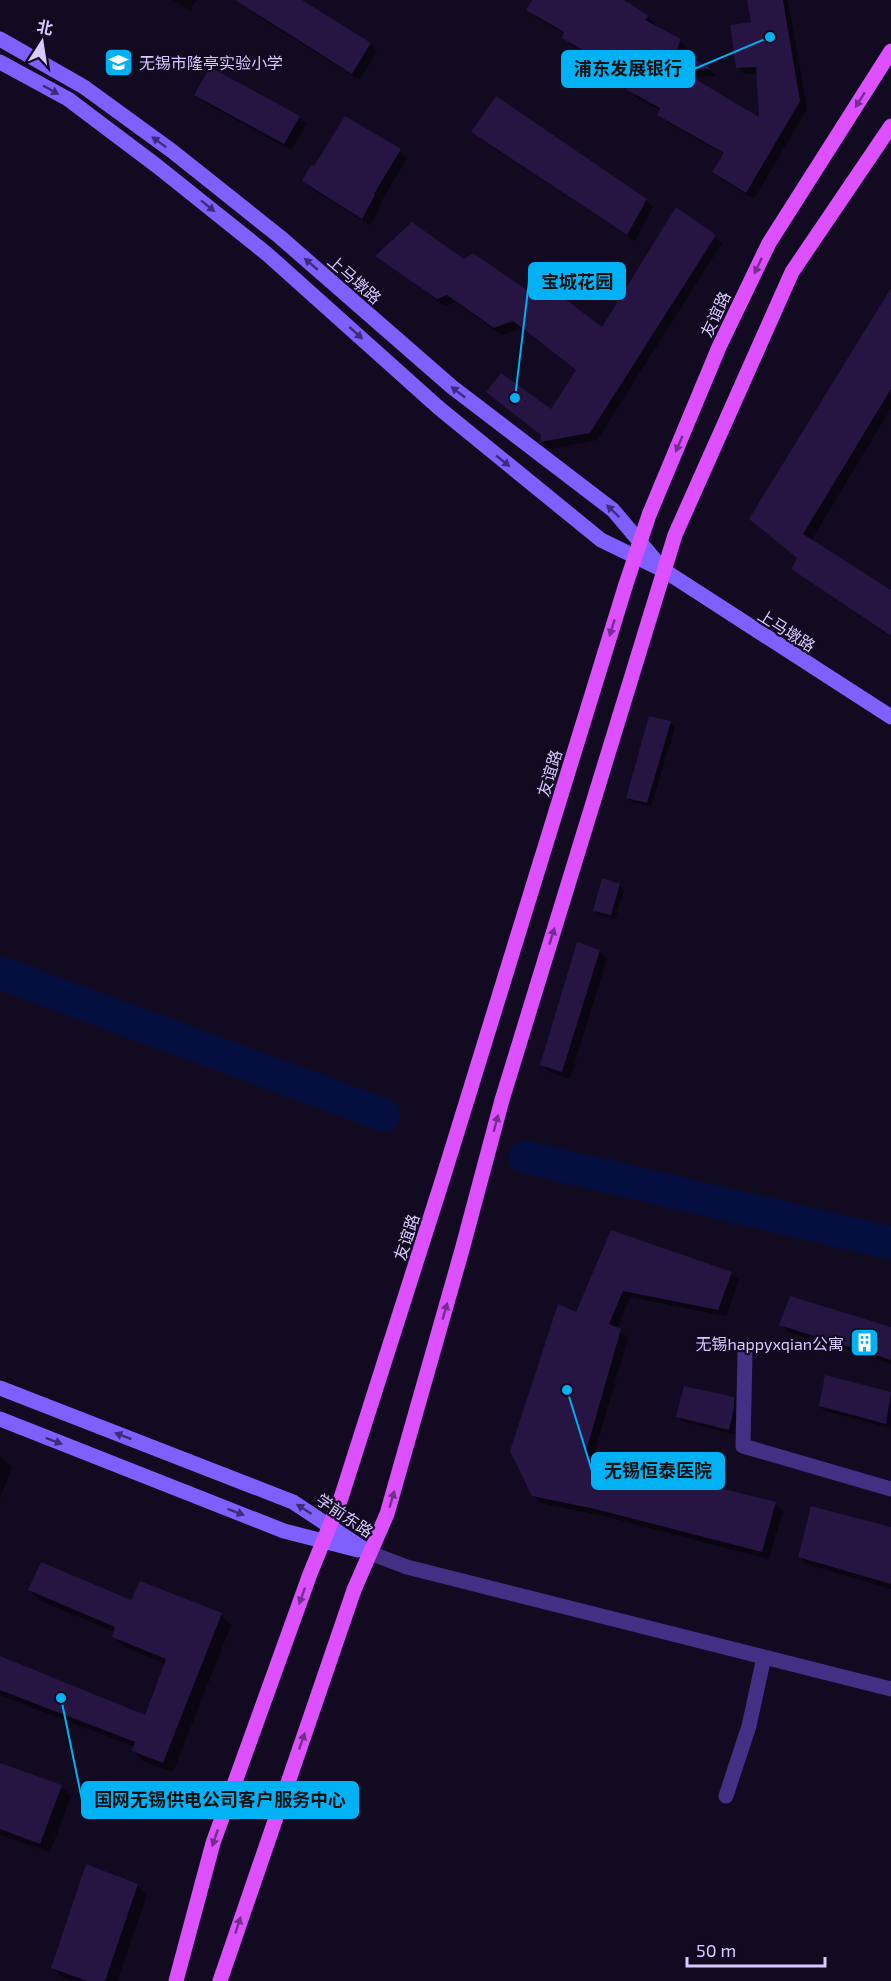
<svg xmlns="http://www.w3.org/2000/svg" width="891" height="1981" viewBox="0 0 891 1981" font-family="'Exo 2','Noto Sans SC',sans-serif">
<rect width="100%" height="100%" fill="#110a20"/>
<!-- shadow -->
<path fill="#0007" d="M173,0H197L190,10Z
M254,0H299L370,44L377,51L360,80L256,15L249,7Z
M535,0H628L626,3L648,17L655,24L654,26L680,40L687,48L685,55L710,70L716,76L688,77L761,120L758,74H745L738,67L753,24L748,0H788L807,109L754,199L721,179L714,172L725,155L667,122L659,114L660,110L636,97L629,89V86L606,73L599,66L600,63L572,46L564,38L565,34L535,17L528,10Z
M196,95L299,117L306,124L292,150L203,102Z
M345,118L400,151L407,158L381,202L382,203L370,225L311,188L304,181L314,168Z
M473,132L646,200L653,207L635,241L480,139Z
M715,236L722,243L597,440L549,449L542,442V436L488,392L552,411L577,371L521,328L502,335L456,302L445,306L377,256L464,260L602,329Z
M891,291V408L811,541L891,592V637L801,576L793,569L799,559L758,526Z
M670,723L675,727L651,807L633,802L628,798Z
M619,885L624,890L615,919L599,915L594,910Z
M599,951L607,958L570,1079L549,1072L542,1064Z
M612,1231L731,1273L739,1280L726,1316L630,1297L617,1329L628,1338L593,1458L775,1504L783,1511L769,1559L604,1516L541,1503L533,1495L576,1314Z
M780,1324L891,1328V1364L788,1332Z
M826,1377L891,1393L890,1428L825,1411L820,1406Z
M734,1399L738,1403V1414L733,1434L682,1421L677,1416Z
M0,1456L12,1467L0,1498Z
M891,1529V1589L807,1564L800,1557Z
M141,1583L221,1615L231,1625L173,1772L143,1761L134,1751L135,1747L0,1695V1658L146,1717L166,1664L123,1646L114,1636L115,1632L39,1600L30,1590L132,1602Z
M0,1765L61,1787L71,1796L50,1852L0,1835Z
M137,1885L147,1895L117,1981H72L63,1978L53,1968Z"/>
<g fill="none" stroke-linecap="round" stroke-linejoin="round">
<!-- river -->
<path stroke="#040f3f" stroke-width="33" d="M0,973L384,1115
M525,1157L891,1243"/>
</g>
<!-- building -->
<path fill="#261443" d="M235,0H302L371,43L352,74Z
M532,0H624L649,16L645,20L681,39L677,49L711,69L680,70L759,117L756,67L736,68L730,25L751,22L747,0H783L800,101L746,193L712,172L724,153L657,115L660,108L627,90L628,84L597,66L599,60L562,38L564,32L526,10Z
M210,67L300,116L284,144L194,95Z
M496,96L647,199L627,235L471,132Z
M345,116L401,149L374,194L375,195L362,219L302,181L311,165L314,166Z
M676,207L716,235L590,433L540,442L541,435L486,392L501,373L551,409L576,370L513,321L494,328L447,295L437,299L375,256L412,222L464,259L473,253L527,290L545,284L602,327Z
M891,288V389L803,534L891,590V636L791,569L797,558L749,519Z
M649,716L671,721L647,803L626,798Z
M602,878L620,884L611,915L593,911Z
M577,942L600,950L562,1072L540,1065Z
M611,1230L732,1272L718,1310L623,1291L609,1324L621,1329L585,1455L776,1502L762,1552L595,1509L532,1496L510,1451L558,1304L576,1312Z
M790,1296L891,1327V1360L779,1325Z
M825,1375L891,1392L886,1424L819,1406Z
M684,1386L734,1397V1408L729,1430L676,1417Z
M811,1506L891,1527V1584L798,1557Z
M41,1562L131,1600L140,1581L222,1613L163,1763L132,1751L135,1742L0,1690V1656L145,1715L166,1659L112,1637L115,1627L28,1590Z
M0,1763L62,1785L40,1844L0,1829Z
M86,1864L138,1884L105,1981H87L51,1968Z"/>
<g fill="none" stroke-linecap="round" stroke-linejoin="round">
<!-- street -->
<path stroke="#413084" stroke-width="15" d="M745,1353L743,1446L891,1489
M370,1553L407,1567L891,1689
M726,1796L749,1726L764,1657"/>
<!-- secondary -->
<path stroke="#7f60ff" stroke-width="15" d="M0,39L84,87L172,151L280,237L452,387L613,510L661,567
M0,62L68,99L157,166L267,254L439,408L601,540L665,571L891,717
M0,1388L293,1502L370,1553
M0,1419L284,1531L358,1550"/>
<!-- primary -->
<path stroke="#dc50ff" stroke-width="15" d="M176,1981L213,1843L310,1574L341,1498L443,1178L626,584L649,515L719,347L769,243L891,51
M220,1981L354,1590L387,1514L462,1250L502,1100L675,535L792,272L891,126"/>
</g>
<!-- one-way arrows -->
<defs><path id="oneway-solid" d="M-6-.8H1V-3.2L6.5 0L1 3.2V.8H-6Z" transform="scale(1.5)"/></defs>
<g fill="#3d2c79">
<use href="#oneway-solid" transform="translate(51 90) rotate(29)"/>
<use href="#oneway-solid" transform="translate(159 142) rotate(-144)"/>
<use href="#oneway-solid" transform="translate(208 206) rotate(39)"/>
<use href="#oneway-solid" transform="translate(311 264) rotate(-139)"/>
<use href="#oneway-solid" transform="translate(356 333) rotate(42)"/>
<use href="#oneway-solid" transform="translate(458 392) rotate(-142)"/>
<use href="#oneway-solid" transform="translate(503 461) rotate(39)"/>
<use href="#oneway-solid" transform="translate(613 511) rotate(-136)"/>
<use href="#oneway-solid" transform="translate(123 1436) rotate(-159)"/>
<use href="#oneway-solid" transform="translate(54 1441) rotate(21)"/>
<use href="#oneway-solid" transform="translate(304 1509) rotate(-147)"/>
<use href="#oneway-solid" transform="translate(236 1512) rotate(21)"/>
</g>
<g fill="#762d90">
<use href="#oneway-solid" transform="translate(860 100) rotate(122)"/>
<use href="#oneway-solid" transform="translate(758 266) rotate(115)"/>
<use href="#oneway-solid" transform="translate(679 444) rotate(113)"/>
<use href="#oneway-solid" transform="translate(612 628) rotate(107)"/>
<use href="#oneway-solid" transform="translate(552 936) rotate(-73)"/>
<use href="#oneway-solid" transform="translate(496 1123) rotate(-75)"/>
<use href="#oneway-solid" transform="translate(445 1311) rotate(-74)"/>
<use href="#oneway-solid" transform="translate(392 1499) rotate(-74)"/>
<use href="#oneway-solid" transform="translate(302 1596) rotate(110)"/>
<use href="#oneway-solid" transform="translate(302 1741) rotate(-71)"/>
<use href="#oneway-solid" transform="translate(215 1838) rotate(109)"/>
<use href="#oneway-solid" transform="translate(238 1925) rotate(-72)"/>
</g>
<!-- icons -->
<defs>
<symbol id="school-square" viewBox="-11 -11 22 22"><rect x="-9" y="-9" width="18" height="18" rx="4" fill="#00b1f4" stroke="#110a20"/><path d="M0-5L7-2L0 1L-7-2ZM-4 1L0 2.5L4 1V4Q0 6-4 4Z" fill="#fff"/></symbol>
<symbol id="building-square" viewBox="-11 -11 22 22"><rect x="-9" y="-9" width="18" height="18" rx="4" fill="#00b1f4" stroke="#110a20"/><path d="M-4-6H4V6H1V3H-1V6H-4ZM-2.5-4.3h1.7v1.8h-1.7ZM.8-4.3h1.7v1.8H.8ZM-2.5-1h1.7V.8h-1.7ZM.8-1h1.7V.8H.8Z" fill="#fff"/></symbol>
</defs>
<g fill-rule="evenodd">
<use href="#school-square" x="102" y="46" width="33" height="33"/>
<use href="#building-square" x="848" y="1326" width="33" height="33"/>
</g>
<g text-anchor="middle" dominant-baseline="central" stroke-width="4.5" stroke-linejoin="round" paint-order="stroke">
<!-- poi labels -->
<g font-size="16" fill="#d8c9ff" stroke="#110a20" text-anchor="start">
<text x="139" y="62">无锡市隆亭实验小学</text>
<text x="844" y="1343" text-anchor="end">无锡happyxqian公寓</text>
</g>
<!-- street labels -->
<g font-size="16" fill="#d8c9ff" stroke="#110a20">
<text transform="translate(355 279) rotate(41)">上马墩路</text>
<text transform="translate(715 314) rotate(-65)">友谊路</text>
<text transform="translate(787 630) rotate(32)">上马墩路</text>
<text transform="translate(549 773) rotate(-73)">友谊路</text>
<text transform="translate(406 1237) rotate(-72)">友谊路</text>
<text transform="translate(345 1515) rotate(34)">学前东路</text>
</g>
</g>
<!-- callouts -->
<path fill="none" stroke="#00b1f4" stroke-width="2" d="M770 37L694 69M515 398L529 281M567 1390L592 1471M61 1698L82 1800"/>
<g fill="#00b1f4" stroke="#110a20" stroke-width="2">
<circle cx="770" cy="37" r="6"/>
<circle cx="515" cy="398" r="6"/>
<circle cx="567" cy="1390" r="6"/>
<circle cx="61" cy="1698" r="6"/>
</g>
<g fill="#00b1f4" stroke="#00b1f4" stroke-width="2">
<rect x="562" y="51" width="132" height="36" rx="6"/>
<rect x="529" y="263" width="96" height="36" rx="6"/>
<rect x="592" y="1453" width="132" height="36" rx="6"/>
<rect x="82" y="1782" width="276" height="36" rx="6"/>
</g>
<g font-size="18" text-anchor="middle" font-weight="bold" fill="#111">
<text x="628" y="75">浦东发展银行</text>
<text x="577" y="288">宝城花园</text>
<text x="658" y="1477">无锡恒泰医院</text>
<text x="220" y="1806">国网无锡供电公司客户服务中心</text>
</g>
<!-- north arrow -->
<g transform="translate(42 42) rotate(12)" stroke="#110a20" stroke-width="4.5" paint-order="stroke">
<path d="M0-4.5L10 22L0 15L-10 22Z" fill="#d8c9ff"/>
<text y="-9" font-size="16" font-weight="bold" text-anchor="middle" fill="#d8c9ff">北</text>
</g>
<!-- scale -->
<path d="M687 1957v9h138v-9" fill="none" stroke="#d8c9ff" stroke-width="3"/>
<text x="696" y="1957" font-size="18" fill="#d8c9ff" stroke="#110a20" stroke-width="4.5" paint-order="stroke">50 m</text>
</svg>
